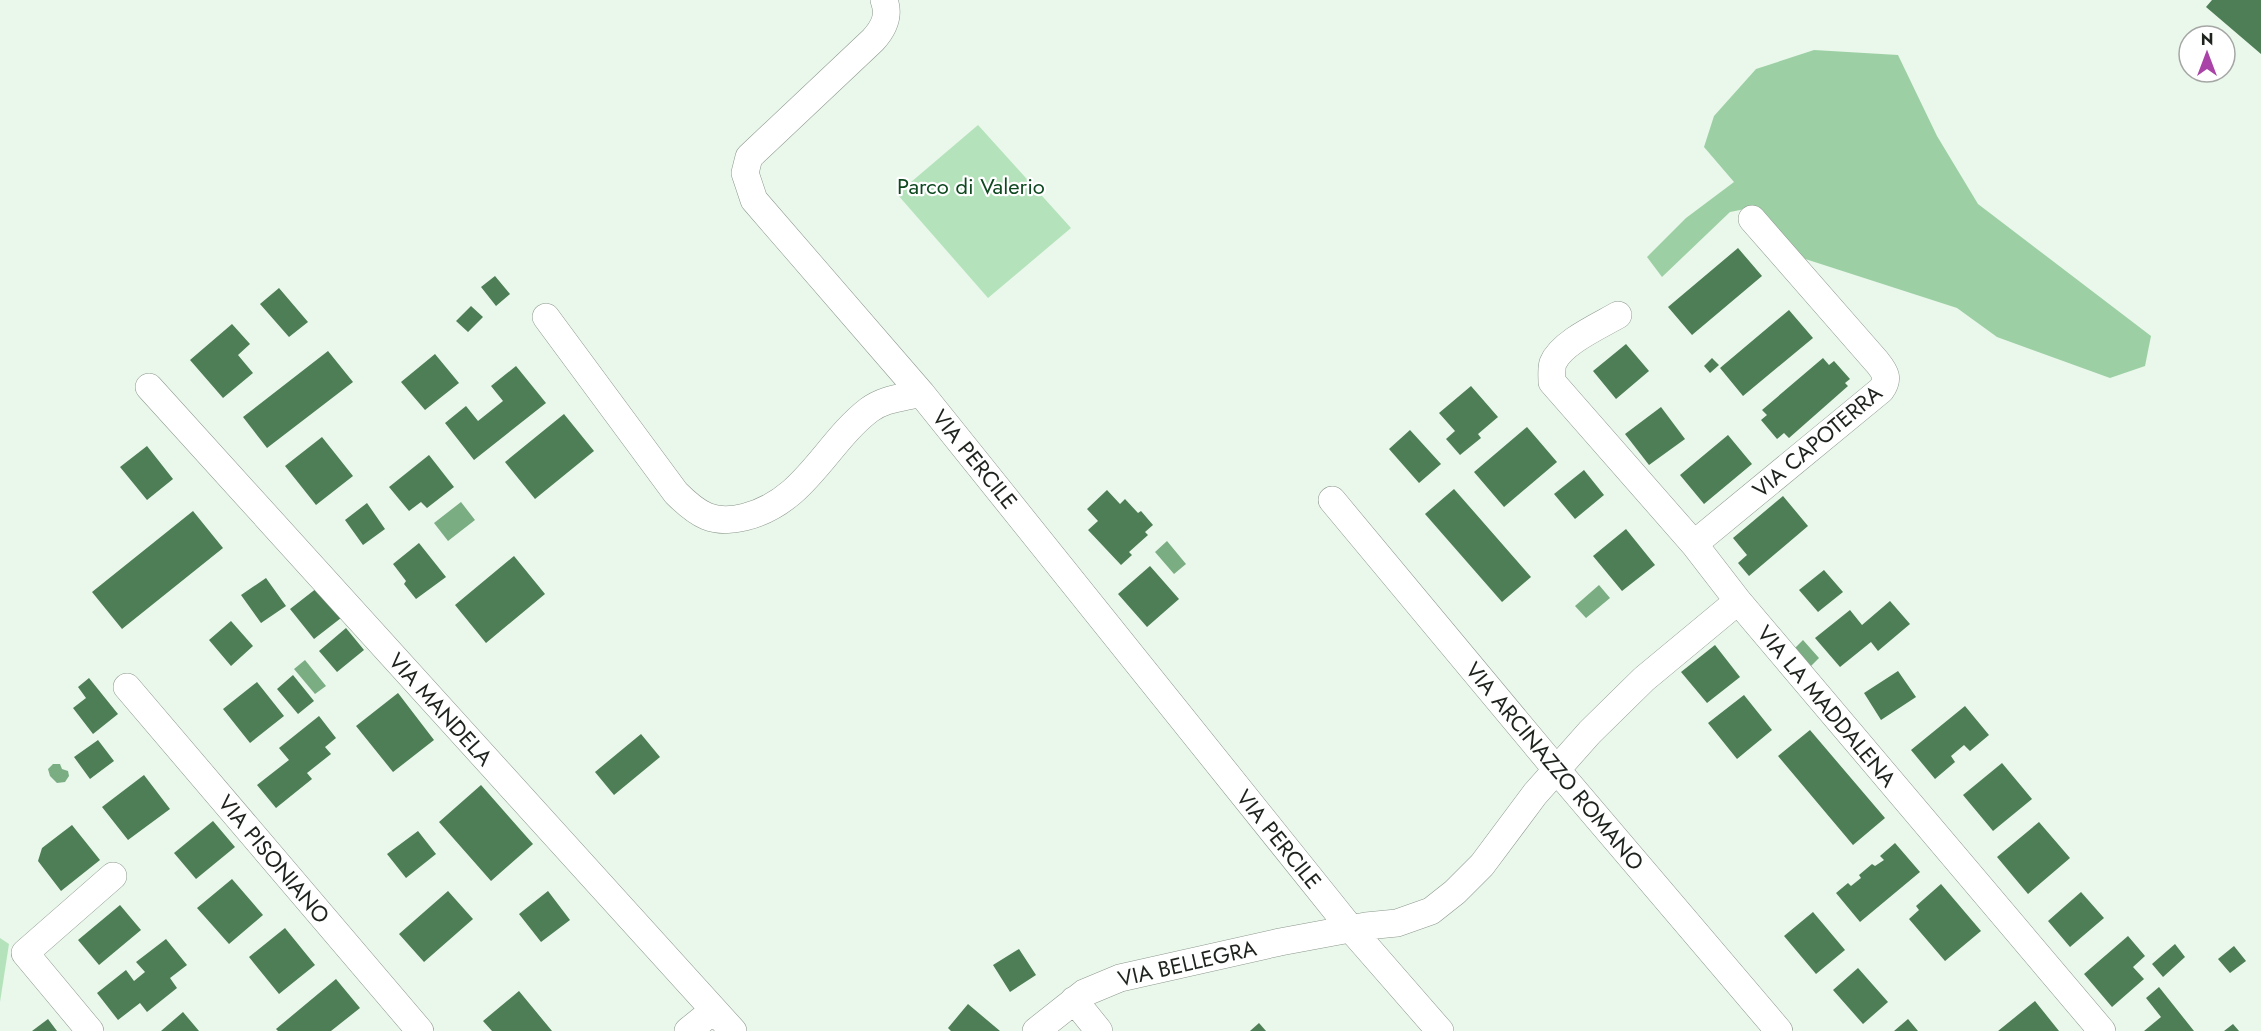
<svg xmlns="http://www.w3.org/2000/svg" width="2261" height="1031" viewBox="0 0 2261 1031" font-family="Jost,sans-serif">
<rect width="100%" height="100%" fill="#eaf7eb"/>
<!-- green -->
<path fill="#b4e3bb" d="M978,125L1071,228L988,298L897,194Z
M0,938L9,944L0,1002Z"/>
<!-- forest -->
<path fill="#9cd0a4" d="M1814,50L1898,55L1937,136L1978,204L2151,336L2145,366L2110,378L1997,337L1957,308L1796,256L1755,207L1730,212L1662,277L1647,257L1686,218L1734,182L1704,147L1714,116L1756,69Z"/>
<!-- water -->
<path fill="#7bad83" d="M461,502L475,520L448,541L434,523Z
M1167,541L1186,564L1174,574L1155,552Z
M1599,585L1610,598L1586,618L1575,606Z
M1803,640L1819,658L1811,666L1795,648Z
M305,660L326,686L315,694L294,669Z
M53,764H60L62,769L68,771L69,776L65,782L57,783L50,776L48,769Z"/>
<!-- building -->
<path fill="#4d7e55" d="M2212,0H2261V54L2206,7Z
M1738,248L1762,276L1692,335L1668,307Z
M495,276L510,294L496,306L481,287Z
M279,288L308,322L289,337L260,304Z
M471,306L483,317L468,332L456,321Z
M1789,310L1813,338L1743,396L1720,368Z
M232,324L250,344L238,355L253,373L223,398L190,360Z
M1626,344L1649,371L1616,399L1593,371Z
M328,351L353,382L267,448L243,417Z
M435,354L459,383L425,410L401,382Z
M1712,358L1719,365L1710,373L1704,366Z
M1823,358L1829,365L1834,361L1850,379L1845,383L1848,386L1789,438L1784,433L1777,439L1761,420L1767,415L1762,410Z
M516,366L546,403L474,460L445,423L466,406L478,421L503,401L491,386Z
M1471,386L1498,417L1478,434L1481,438L1460,455L1446,439L1455,431L1439,413Z
M1661,407L1685,439L1649,465L1625,434Z
M564,414L594,451L535,499L505,462Z
M1527,427L1557,462L1504,507L1474,472Z
M1410,430L1441,464L1419,483L1389,449Z
M1728,435L1752,464L1704,504L1680,475Z
M322,437L353,476L316,505L285,466Z
M147,446L173,479L147,500L120,467Z
M429,455L454,487L427,508L421,502L409,511L389,487Z
M1584,470L1604,495L1575,519L1554,494Z
M1454,489L1531,577L1502,602L1425,514Z
M1107,490L1120,504L1125,499L1138,513L1141,511L1153,525L1145,532L1148,535L1129,552L1132,555L1121,565L1088,530L1098,521L1087,509Z
M1783,496L1808,526L1749,576L1738,563L1747,555L1733,538Z
M367,503L385,529L363,545L345,520Z
M193,511L223,548L122,629L92,592Z
M1626,529L1655,565L1622,591L1593,556Z
M419,543L446,577L416,599L404,584L406,581L393,564Z
M514,556L545,594L486,643L455,605Z
M1150,566L1179,599L1147,627L1118,594Z
M1824,570L1843,592L1818,612L1799,590Z
M266,578L286,606L261,623L241,595Z
M317,588L341,618L314,639L290,609Z
M1890,601L1910,624L1878,651L1871,642L1840,667L1815,638L1850,610L1862,625Z
M231,621L253,646L231,666L209,640Z
M346,628L364,650L337,672L319,651Z
M1715,645L1740,677L1707,703L1681,672Z
M1898,671L1916,697L1881,720L1864,693Z
M293,675L314,701L298,714L277,689Z
M89,678L118,714L93,734L73,708L86,698L78,687Z
M257,682L284,716L250,743L223,709Z
M398,693L434,740L393,772L356,726Z
M1744,695L1772,730L1737,759L1708,723Z
M1965,706L1989,735L1970,751L1964,745L1951,756L1955,762L1935,779L1911,750Z
M319,716L336,738L325,747L331,754L307,773L312,779L276,808L257,785L289,760L279,748Z
M1810,730L1885,818L1853,845L1778,756Z
M641,734L660,757L614,795L595,772Z
M98,740L114,761L90,779L74,757Z
M2002,763L2032,799L1993,831L1963,795Z
M144,775L170,809L128,840L102,807Z
M481,785L533,844L491,881L439,822Z
M213,821L235,847L196,879L174,853Z
M2039,822L2070,858L2028,894L1997,857Z
M72,825L100,860L61,891L38,861L42,848Z
M418,831L436,854L406,878L387,854Z
M1895,843L1920,872L1860,922L1836,893L1848,883L1851,886L1861,878L1859,875L1872,864L1875,866L1884,860L1880,856Z
M232,879L263,915L229,944L197,908Z
M1941,884L1981,931L1945,961L1909,919L1919,910L1916,906Z
M448,891L473,919L424,962L399,934Z
M548,891L570,920L541,942L519,914Z
M2081,892L2104,918L2070,947L2048,921Z
M120,905L141,930L99,965L78,940Z
M1813,912L1845,950L1816,974L1784,936Z
M285,928L315,965L279,994L249,957Z
M2128,936L2145,956L2133,967L2144,979L2112,1007L2084,974Z
M166,939L187,965L170,978L177,988L147,1012L140,1003L118,1020L97,993L126,970L134,981L145,972L136,962Z
M2175,944L2185,957L2163,977L2152,964Z
M2234,946L2246,961L2230,973L2218,959Z
M1019,949L1036,975L1010,992L993,965Z
M1858,968L1888,1002L1863,1024L1833,990Z
M336,979L360,1008L331,1031H278L276,1029Z
M2159,987L2194,1031H2144L2161,1017L2146,998Z
M519,991L552,1031H492L483,1021Z
M2035,1001L2059,1031H1998Z
M968,1004L1000,1031H951L948,1028Z
M183,1012L199,1031H161Z
M48,1019L57,1031H32Z
M1908,1019L1918,1031H1894Z
M1259,1023L1266,1031H1250Z
M2233,1024L2239,1031H2224Z"/>
<g fill="none" stroke-linecap="round" stroke-linejoin="round">
<defs>
<path id="minor" d="M884,0C890,16 884,28 873,40L749,157L745,173L754,200L921,393L1351,929L1440,1031
M1618,315C1599,326 1561,343 1553,363C1551,369 1552,376 1552,382L1694,544L1738,601L2102,1031
M546,317L676,493C698,515 713,525 745,517C805,502 825,444 869,410C885,398 903,398 921,393
M149,387L733,1031
M1332,500L1556,769L1779,1031
M1694,544L1881,390C1889,379 1886,373 1877,362L1752,219
M127,687L420,1031
M1074,1000L1099,1031
M90,1031L25,953L113,876
M688,1031L714,1010
M1036,1031L1084,993L1120,978L1280,942L1366,926L1397,923L1431,911L1455,892L1482,865L1535,794L1590,732L1644,679L1738,601"/>
</defs>
<!-- minor casing -->
<use href="#minor" stroke="#8c988d" stroke-width="28"/>
<!-- minor -->
<use href="#minor" stroke="#fff" stroke-width="27"/>
</g>
<g text-anchor="middle" dominant-baseline="central" stroke-width="4.5" stroke-linejoin="round" paint-order="stroke">
<!-- park labels -->
<g font-size="22" fill="#0f4920" stroke="#fff">
<text x="971" y="186">Parco di Valerio</text>
</g>
<!-- street labels -->
<g font-size="22" fill="#1e231e" stroke="#fff">
<text transform="translate(1817 441) rotate(-40)">VIA CAPOTERRA</text>
<text transform="translate(975 459) rotate(51)">VIA PERCILE</text>
<text transform="translate(1827 706) rotate(50)">VIA LA MADDALENA</text>
<text transform="translate(441 709) rotate(48)">VIA MANDELA</text>
<text transform="translate(1555 766) rotate(50)">VIA ARCINAZZO ROMANO</text>
<text transform="translate(1279 839) rotate(51)">VIA PERCILE</text>
<text transform="translate(274 859) rotate(50)">VIA PISONIANO</text>
<text transform="translate(1187 963) rotate(-13)">VIA BELLEGRA</text>
</g>
</g>
<!-- north arrow -->
<g transform="translate(2207 54)"><circle r="28" fill="#ffffff" stroke="#a5a7a5" stroke-width="1.5"/>
<path d="M0-4.5L10 22L0 15L-10 22Z" fill="#aa43a7"/>
<text y="-9" font-size="16" font-weight="bold" text-anchor="middle" fill="#1e231e">N</text>
</g>
</svg>
